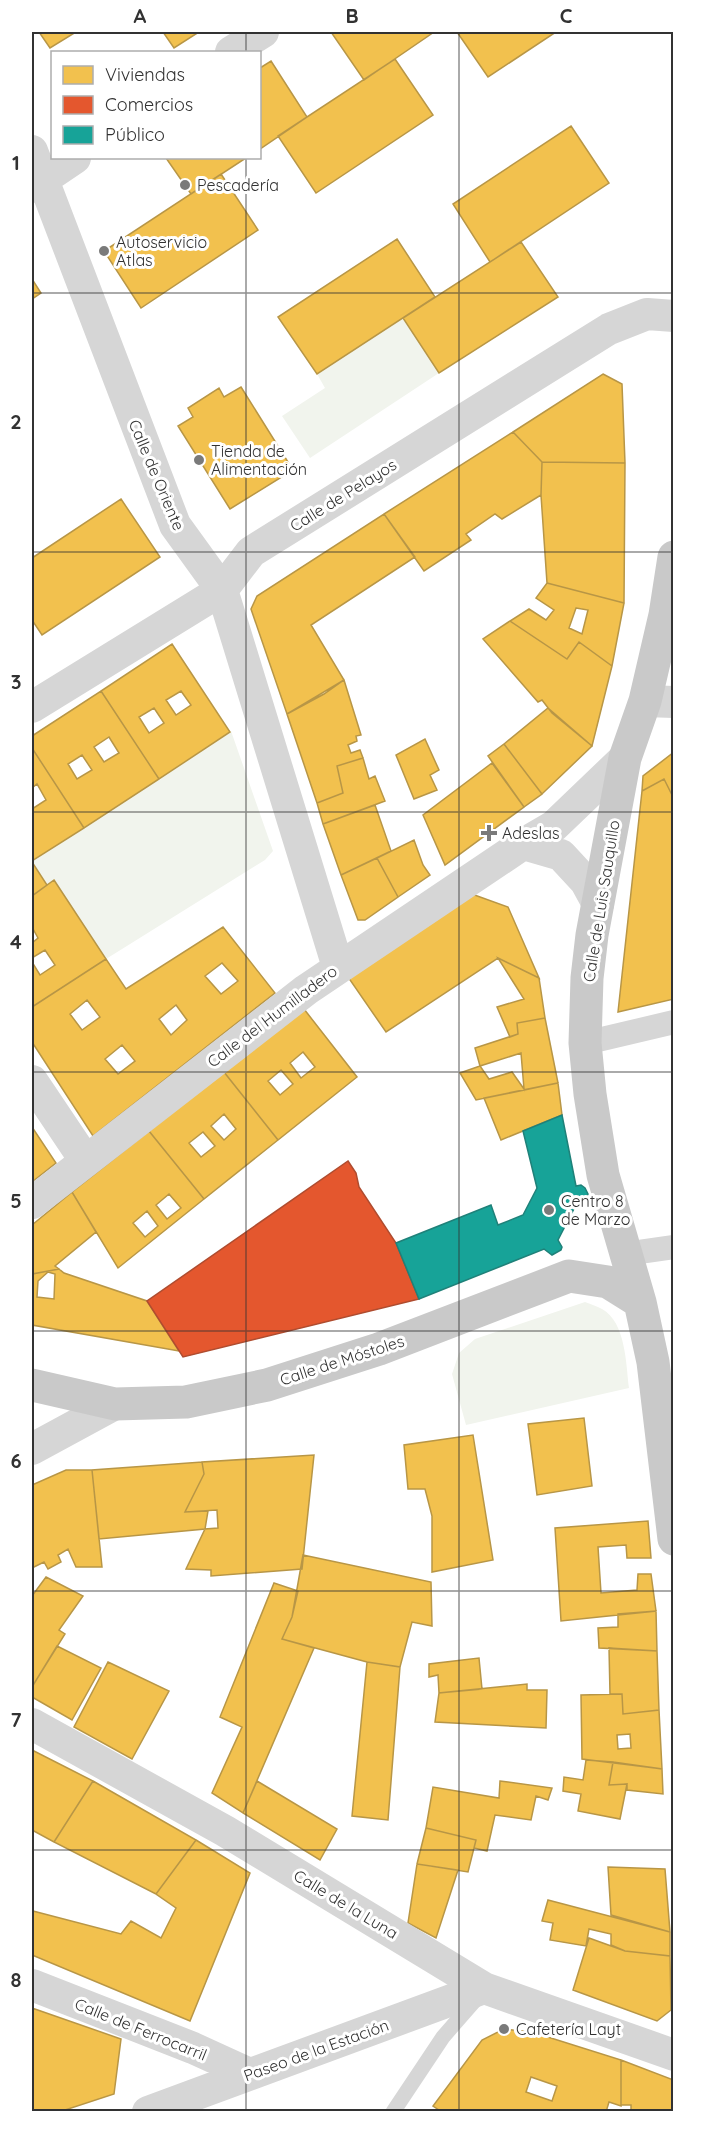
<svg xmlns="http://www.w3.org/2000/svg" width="705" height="2143" viewBox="0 0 705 2143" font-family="Quicksand,sans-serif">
<rect width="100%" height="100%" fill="#fff"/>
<!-- green -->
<path fill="#f1f4ed" d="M403,318L439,373L310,458L282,416L325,388L317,374Z
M231,731L273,851L265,860L106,959L47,885L32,861Z
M585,1302C590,1304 597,1306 602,1309C626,1322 626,1365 629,1388L466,1425L452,1374L459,1353L475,1339Z"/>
<!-- homes -->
<path fill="#f2c14e" stroke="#b89646" stroke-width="1.5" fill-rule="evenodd" d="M39,32H76L50,48Z
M163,32H199L174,48Z
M331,32H434L364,80Z
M457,32H556L488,77Z
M395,59L433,115L316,193L278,136Z
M271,61L307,117L260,149V68Z
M571,126L609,183L490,262L453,204Z
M166,158H246L191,194Z
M221,174L258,230L141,308L104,251Z
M397,239L435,297L317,374L278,317Z
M521,242L558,297L439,373L403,318Z
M32,279L41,293L32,299Z
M603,374L622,384L625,463L542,462L513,432Z
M241,387L293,470L230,509L178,426L193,417L188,408L219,388L224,397Z
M513,432L542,462L541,495L502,519L495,514L466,534L471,540L424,571L384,514Z
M542,462L625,463L624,603L547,583L541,495Z
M121,499L160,557L42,635L32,620V558Z
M384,514L415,557L311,625L344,680L287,714L251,609L257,596Z
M547,583L624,603L612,666L579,642L567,659L510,621L529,609L546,620L554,610L536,598ZM576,608L588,610L582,634L569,628Z
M510,621L567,659L579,642L612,666L592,746L552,713L542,700L538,702L483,639Z
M172,644L230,732L159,779L101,691ZM181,691L191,705L176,715L166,700ZM154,708L164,723L149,733L139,717Z
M344,680L361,735L356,736L357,741L348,745L351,753L360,750L363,758L337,766L343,793L317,803L287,714L324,694Z
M101,691L159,779L84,828L32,748V736ZM109,737L119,753L104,762L94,747ZM82,755L92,770L77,779L68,764Z
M548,708L592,746L542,794L504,744Z
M425,739L439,770L430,775L437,790L414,799L396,755Z
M504,744L542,794L524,807L488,756Z
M32,748L84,828L32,861V809L46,800L37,784L32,788Z
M674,752V799L664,779L642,791L643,776Z
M363,758L369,779L375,776L385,801L323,824L317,803L343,793L337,766Z
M492,763L524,807L445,865L423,815Z
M664,779L674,799V999L618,1012L642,791Z
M375,805L391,851L341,875L323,824Z
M414,840L423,865L430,875L398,897L377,858Z
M377,858L398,897L365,920H358L341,875Z
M32,862L47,885L32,896Z
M54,880L106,959L32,1007V962L40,975L55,965L45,950L32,958V943L38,938L32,927V896Z
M469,893L508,907L539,978L498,958L386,1032L348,977Z
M223,927L275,993L93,1136L32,1042V1007L106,959L126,989ZM222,963L238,981L221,994L205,976ZM87,1000L100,1017L82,1030L70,1014ZM176,1005L187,1020L171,1035L159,1019ZM122,1045L135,1061L118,1074L105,1059Z
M498,958L539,978L545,1018L517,1023L518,1034L510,1037L497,1007L524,999Z
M304,1009L357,1077L278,1140L224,1072ZM303,1052L315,1067L301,1078L290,1063ZM281,1070L293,1084L280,1095L268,1081Z
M545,1018L558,1083L476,1100L460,1073L480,1066L475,1048L518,1034L517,1023ZM521,1053L524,1089L512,1072L489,1079L480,1066Z
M224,1072L278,1140L204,1199L149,1131ZM224,1114L236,1129L224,1140L211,1126ZM203,1132L215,1146L201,1157L189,1143Z
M558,1083L562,1115L501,1140L484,1098Z
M32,1127L56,1163L32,1182Z
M149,1131L204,1199L118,1268L72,1192ZM169,1194L181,1208L167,1219L156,1205ZM147,1211L158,1226L145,1237L133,1223Z
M72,1192L96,1232L55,1266L59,1269L32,1274V1225Z
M59,1269L64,1273L147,1301L179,1351L32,1325V1274ZM48,1272L55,1274L54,1299L37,1297L38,1281Z
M584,1418L592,1486L537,1495L528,1424Z
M473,1435L493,1560L432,1572V1516L425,1489H408L404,1445Z
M314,1455L302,1569L211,1576V1570L186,1569L205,1529L218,1528L217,1510L185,1512L204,1474L202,1462Z
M202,1462L204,1474L185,1512L208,1511L205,1529L99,1539L92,1470Z
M66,1470H92L102,1567H76L68,1549L58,1555L61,1562L48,1569L44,1562L32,1568V1485Z
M648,1521L651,1558H627L626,1545L598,1547L601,1593L637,1590L638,1574H651L656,1611L561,1621L555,1528Z
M303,1555L431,1582L432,1626L412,1622L400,1667L367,1662L282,1639L292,1617Z
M46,1577L83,1596L59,1630L65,1634L32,1687V1596Z
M274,1583L298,1591L292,1617L282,1639L314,1648L243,1813L212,1793L242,1727L220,1717Z
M656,1611L657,1651L599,1648L598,1628L618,1627V1614Z
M57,1646L101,1668L72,1720L32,1697V1687Z
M609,1648L657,1651L659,1710L623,1714L622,1694H610Z
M479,1658L482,1689L439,1693L438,1675L429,1677V1664Z
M108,1662L169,1691L132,1759L74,1727Z
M367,1662L400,1667L388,1820L352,1816Z
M527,1684V1690H547L546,1728L435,1722L439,1693Z
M622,1694L623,1714L659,1710L662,1769L582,1759L581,1695ZM630,1734L631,1748L618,1749L617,1735Z
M32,1750L93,1781L54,1842L32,1830Z
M586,1760L613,1762L609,1785L627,1784L620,1819L578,1811L581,1794L563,1791L564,1777L583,1780Z
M613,1762L662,1769L663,1794L627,1790V1784L609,1785Z
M93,1781L196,1840L156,1894L54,1842Z
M257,1781L337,1829L320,1860L243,1813Z
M500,1781L552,1788L548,1800L536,1796L531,1820L495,1815L487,1851L474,1848L476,1840L426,1828L433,1787L499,1798Z
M426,1828L476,1840L468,1872L417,1864Z
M196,1840L250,1873L190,2021L32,1955L33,1911L121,1934L131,1921L161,1938L176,1908L156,1894Z
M417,1864L458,1870L436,1938L408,1923Z
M608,1867L665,1869L670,1932L611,1915Z
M548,1900L670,1932V1956L625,1951L611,1945V1934L589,1929L586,1946L550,1940L553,1923L542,1921Z
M589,1938L625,1951L670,1956L671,2010L657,2021L573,1990Z
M32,2008L121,2039L114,2094L59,2112H32Z
M504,2029L532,2032L621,2060V2106L609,2102L606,2112H442L433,2106L482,2040ZM531,2077L557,2086L552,2101L526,2092Z
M621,2060L671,2079L674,2083V2112H631V2105H621Z"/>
<!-- shops -->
<path fill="#e4572e" stroke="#af4c2f" stroke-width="1.5" d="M348,1161L356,1173L359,1187L396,1243L419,1299L183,1357L147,1301Z"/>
<!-- public -->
<path fill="#17a398" stroke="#1f8179" stroke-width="1.5" d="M562,1115L576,1186L581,1185L585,1188L588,1194L586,1199L582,1203H577L558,1240L562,1247L561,1250L552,1255L544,1249L419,1299L396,1243L491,1205L498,1225L523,1215L537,1188L523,1131Z"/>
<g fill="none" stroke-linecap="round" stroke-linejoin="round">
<!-- service -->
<path stroke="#d6d6d6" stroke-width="15" d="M393,2112L443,2037L477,1998"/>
<!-- pedestrian -->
<path stroke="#d6d6d6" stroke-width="24" d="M585,1043L674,1022
M625,1254L674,1247"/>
<!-- minor -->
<path stroke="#d6d6d6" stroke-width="32" d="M231,52L263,32
M32,151L175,525L222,590L338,967
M32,187L75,158
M645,701L674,702
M32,707L222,590L251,552L609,329L647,314L674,316
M523,844L561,855L586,882L598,904
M32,1081L85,1160
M32,1203L306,990L523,844L554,826L625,758
M32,1449L115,1404
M32,1724L225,1831L484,1988L674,2055
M32,1985L193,2048L250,2074
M148,2112L484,1988"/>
<!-- primary -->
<path stroke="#c9c9c9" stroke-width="33" d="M674,557L665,615L645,701L625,758L592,935L587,978L585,1043L590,1094L603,1175L640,1302L653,1362L674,1539
M32,1385L115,1404L186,1402L267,1385L379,1349L569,1276L608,1282L640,1302"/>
</g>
<!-- grid -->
<path fill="none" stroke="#323232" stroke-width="1.5" stroke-opacity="0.55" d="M246,32V52M459,32V2112M246,158V2112M32,293H674M32,552H674M32,812H674M32,1072H674M32,1331H674M32,1591H674M32,1850H674"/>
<!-- markers -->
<g fill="#7a7a7a" stroke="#fff" stroke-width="2">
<circle cx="185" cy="185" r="6"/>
<circle cx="104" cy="251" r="6"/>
<circle cx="199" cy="460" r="6"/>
<path d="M486 824h6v6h6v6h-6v6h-6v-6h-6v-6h6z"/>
<circle cx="549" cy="1210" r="6"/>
<circle cx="504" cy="2029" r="6"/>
</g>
<g text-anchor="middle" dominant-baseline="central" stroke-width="6" stroke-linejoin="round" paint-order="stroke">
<!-- poi labels -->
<g font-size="16" fill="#323232" stroke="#fff" text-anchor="start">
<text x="197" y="185">Pescadería</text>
<text x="116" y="242">Autoservicio<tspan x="116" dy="18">Atlas</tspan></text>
<text x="211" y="451">Tienda de<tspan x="211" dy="18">Alimentación</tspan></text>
<text x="502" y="833">Adeslas</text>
<text x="561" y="1201">Centro 8<tspan x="561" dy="18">de Marzo</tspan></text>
<text x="516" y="2029">Cafetería Layt</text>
</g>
<!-- street labels -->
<g font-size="16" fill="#323232" stroke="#fff">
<text transform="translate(157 475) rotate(67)">Calle de Oriente</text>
<text transform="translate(343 495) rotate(-32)">Calle de Pelayos</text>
<text transform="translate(601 901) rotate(-81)">Calle de Luis Sauquillo</text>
<text transform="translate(272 1016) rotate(-37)">Calle del Humilladero</text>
<text transform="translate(342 1360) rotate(-18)">Calle de Móstoles</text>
<text transform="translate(346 1904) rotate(31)">Calle de la Luna</text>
<text transform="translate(141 2029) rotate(22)">Calle de Ferrocarril</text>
<text transform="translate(316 2050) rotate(-20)">Paseo de la Estación</text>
</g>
</g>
<!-- border -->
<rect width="705" height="2143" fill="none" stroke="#ffffff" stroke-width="66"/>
<!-- legend -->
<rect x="51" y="51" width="210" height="108" fill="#ffffff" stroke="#adadad" stroke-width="1.5"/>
<rect x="63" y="66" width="30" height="18" fill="#f2c14e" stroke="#adadad" stroke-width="1.5"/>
<text x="105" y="81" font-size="18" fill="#323232">Viviendas</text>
<rect x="63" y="96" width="30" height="18" fill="#e4572e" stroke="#adadad" stroke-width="1.5"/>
<text x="105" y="111" font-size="18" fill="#323232">Comercios</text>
<rect x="63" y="126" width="30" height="18" fill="#17a398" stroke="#adadad" stroke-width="1.5"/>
<text x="105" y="141" font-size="18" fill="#323232">Público</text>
<rect x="33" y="33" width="639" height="2077" fill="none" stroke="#323232" stroke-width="2"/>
<g font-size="20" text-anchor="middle" font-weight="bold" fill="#323232">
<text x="140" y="23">A</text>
<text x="352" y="23">B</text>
<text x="566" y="23">C</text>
<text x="16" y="170">1</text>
<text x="16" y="429">2</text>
<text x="16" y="689">3</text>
<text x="16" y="949">4</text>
<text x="16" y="1208">5</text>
<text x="16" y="1468">6</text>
<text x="16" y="1727">7</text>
<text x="16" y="1987">8</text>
</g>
</svg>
